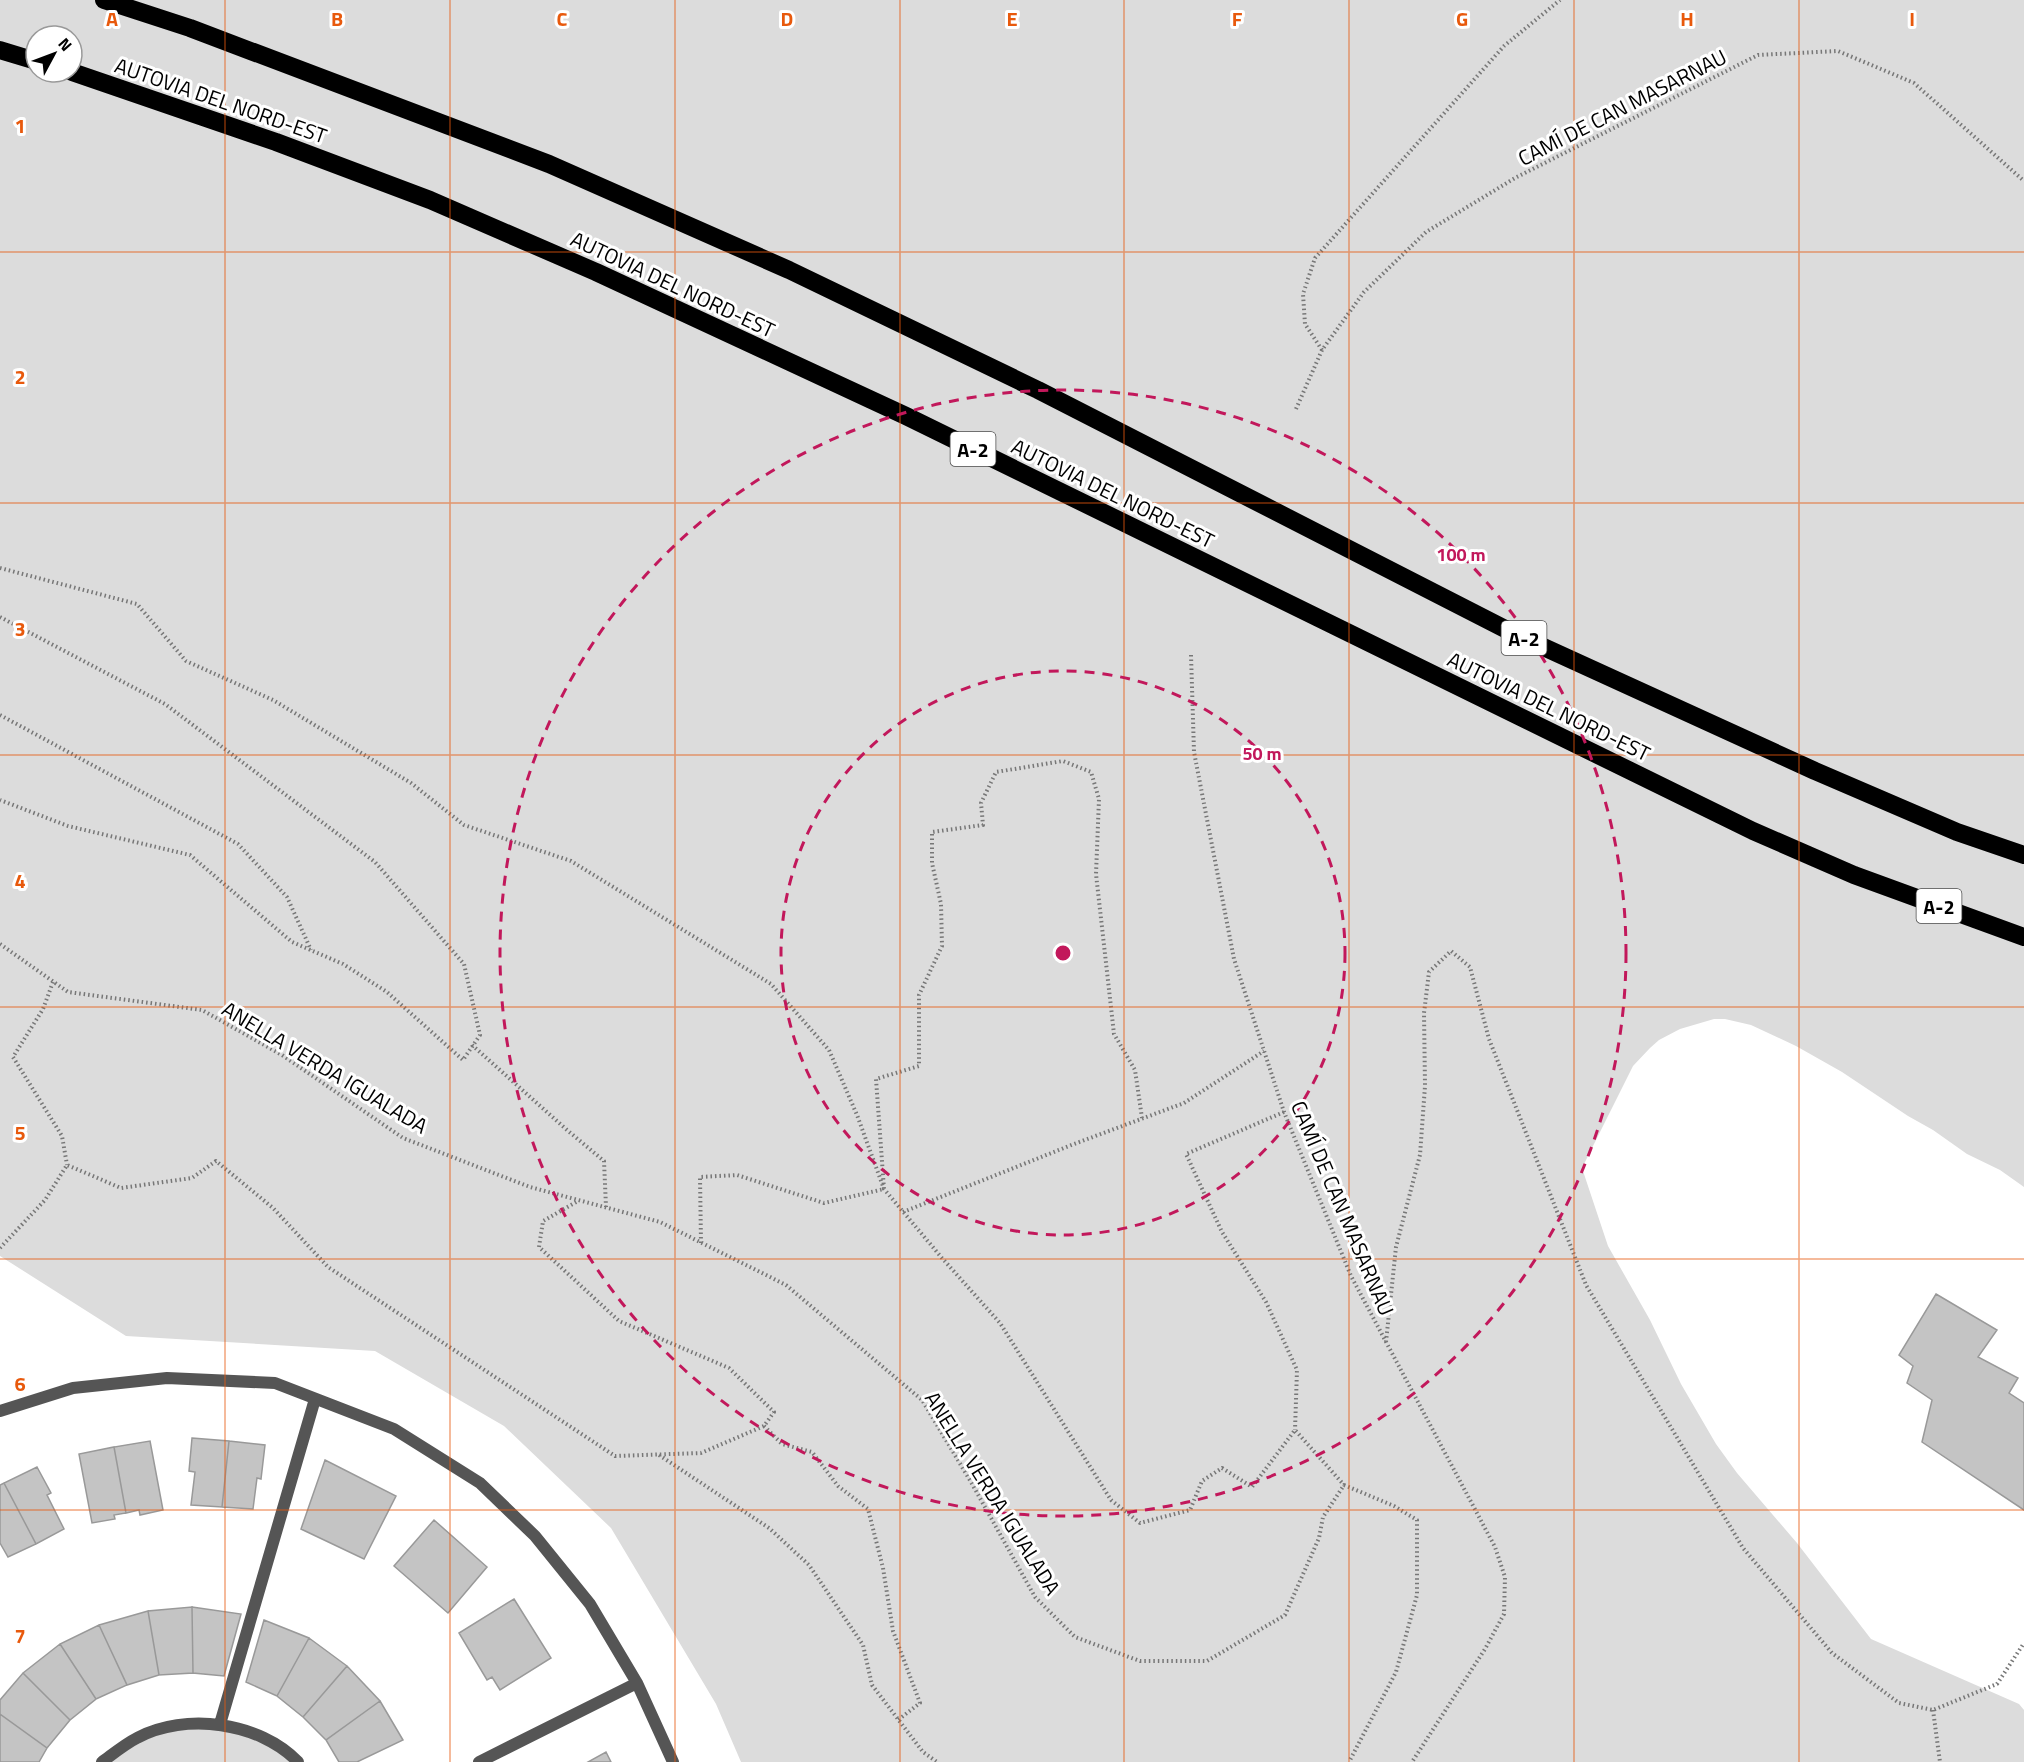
<svg xmlns="http://www.w3.org/2000/svg" width="2024" height="1762" viewBox="0 0 2024 1762" font-family="'Titillium Web',sans-serif">
<rect width="100%" height="100%" fill="#fff"/>
<!-- green -->
<path fill="#dcdcdc" fill-rule="evenodd" d="M0,0H2024V1187L2000,1170L1967,1154L1933,1130L1908,1116L1842,1072L1796,1046L1751,1025L1725,1019H1714L1680,1029L1659,1040L1650,1048L1633,1066L1582,1168L1608,1246L1650,1320L1681,1384L1716,1444L1737,1473L1797,1543L1871,1639L2019,1704L2024,1710V1762H741L716,1704L611,1528L504,1426L375,1351L126,1336L0,1256ZM36,36H72V72H36Z
M178,1724L260,1736L298,1762H102Z"/>
<!-- building -->
<path fill="#c4c4c4" stroke="#999" stroke-width="1.5" d="M1936,1294L1997,1330L1978,1357L2018,1378L2009,1393L2024,1403V1510L1922,1442L1932,1400L1907,1383L1913,1366L1899,1355Z
M192,1438L229,1441L222,1507L191,1505L195,1472L189,1471Z
M150,1441L163,1510L140,1515L139,1510L126,1513L114,1447Z
M229,1441L265,1445L261,1479L257,1478L253,1509L222,1507Z
M114,1447L126,1513L114,1515L115,1519L92,1523L79,1454Z
M325,1460L396,1496L364,1559L301,1529Z
M37,1467L51,1493L47,1495L64,1529L36,1544L4,1483Z
M4,1483L36,1544L8,1557L0,1543V1485Z
M434,1520L487,1567L448,1613L394,1566Z
M514,1599L551,1658L500,1690L492,1677L487,1680L459,1633Z
M192,1607L241,1614L224,1676L193,1673Z
M192,1607L193,1673L159,1675L148,1611Z
M148,1611L159,1675L127,1685L99,1625Z
M264,1620L309,1638L277,1696L246,1682Z
M99,1625L127,1685L96,1699L60,1644Z
M309,1638L347,1666L303,1717L277,1696Z
M60,1644L96,1699L70,1720L23,1673Z
M347,1666L380,1701L326,1740L303,1717Z
M23,1673L70,1720L47,1748L0,1714V1700Z
M380,1701L403,1740L357,1762H339L326,1740Z
M0,1714L47,1748L39,1762H0Z
M606,1752L611,1762H588Z"/>
<g fill="none" stroke-linecap="round" stroke-linejoin="round">
<!-- path -->
<path stroke="#777" stroke-width="4" stroke-dasharray="1.5 3" stroke-linecap="butt" d="M1322,350L1305,324L1303,294L1315,258L1504,46L1560,0
M1296,409L1322,350L1364,292L1426,232L1515,178L1758,55L1838,51L1914,83L2024,181
M0,568L137,604L186,661L273,700L411,783L464,825L571,861L771,984L829,1050L857,1115L884,1189L942,1258L1000,1323L1111,1500L1140,1523L1190,1510L1202,1481L1222,1468L1252,1487L1295,1430L1344,1485
M0,617L165,704L375,862L464,964L480,1035L463,1060L387,992L343,964L292,942L190,855L68,826L0,800
M1191,655L1194,752L1234,959L1284,1112L1351,1276L1495,1547L1505,1577L1504,1614L1485,1649L1412,1762
M0,715L238,844L287,897L311,950
M0,944L68,992L202,1010L282,1055L403,1138L530,1187L660,1222L786,1285L922,1400L971,1482L1035,1597L1075,1637L1140,1661H1207L1285,1615L1319,1538L1323,1517L1344,1485L1394,1506L1417,1520V1595L1396,1672L1349,1762
M53,982L43,1009L13,1057L62,1136L67,1165
M472,1045L567,1130L604,1161L606,1207
M1284,1112L1186,1154L1222,1232L1266,1302L1297,1370L1295,1430
M903,1212L1074,1144L1184,1103L1264,1051
M701,1243L700,1177L737,1175L824,1203L884,1189L876,1079L919,1066V995L942,946L941,904L932,863V832L983,825L981,803L996,772L1063,761L1091,772L1099,799L1096,874L1114,1034L1135,1070L1142,1118
M0,1248L45,1200L67,1165L121,1188L192,1178L216,1161L273,1208L328,1267L615,1456L701,1453L764,1426L774,1412L729,1368L619,1321L539,1247L543,1221L578,1201
M1386,1342L1396,1247L1420,1155L1425,1086L1424,1013L1429,972L1451,951L1470,967L1489,1039L1586,1285L1743,1548L1832,1653L1899,1703L1933,1710L1997,1684L2024,1643
M764,1426L782,1444L812,1452L838,1486L868,1509L883,1568L893,1631L920,1703L898,1720
M659,1455L769,1528L809,1565L863,1645L872,1685L923,1752L937,1762
M1933,1710L1940,1762"/>
<!-- street -->
<path stroke="#555" stroke-width="12" d="M0,1411L73,1388L167,1378L275,1383L394,1429L480,1483L535,1536L590,1604L637,1683L673,1762
M220,1724L315,1399
M102,1762C113,1754 125,1744 137,1738C185,1712 260,1722 298,1762
M479,1762L637,1683"/>
<!-- highway -->
<path stroke="#000" stroke-width="18" d="M104,0L190,28L549,164L789,270L1038,390L1515,634L1815,771L1957,832L2024,855
M0,50L36,61
M72,72L276,142L430,200L596,272L906,416L1753,831L1854,875L2024,937"/>
</g>
<!-- grid -->
<path fill="none" stroke="#e8590c" stroke-width="1.5" stroke-opacity="0.55" d="M225,0V1762M450,0V1762M675,0V1762M900,0V1762M1124,0V1762M1349,0V1762M1574,0V1762M1799,0V1762M0,252H2024M0,503H2024M0,755H2024M0,1007H2024M0,1259H2024M0,1510H2024"/>
<!-- distance rings -->
<g fill="none" stroke="#c2185b" stroke-width="3" stroke-dasharray="10 8">
<circle cx="1063" cy="953" r="282"/>
<circle cx="1063" cy="953" r="563"/>
</g>
<g text-anchor="middle" dominant-baseline="central" stroke-width="6" stroke-linejoin="round" paint-order="stroke">
<!-- shield labels -->
<g fill="#fff" stroke="#4c4c4c" stroke-width="1.5">
<rect x="950.5" y="432" width="45" height="34" rx="4.5"/>
<rect x="1501.5" y="621" width="45" height="34" rx="4.5"/>
<rect x="1916.5" y="889" width="45" height="34" rx="4.5"/>
</g>
<g font-size="20" font-weight="bold" fill="#000">
<text x="973" y="449">A-2</text>
<text x="1524" y="638">A-2</text>
<text x="1939" y="906">A-2</text>
</g>
<!-- street labels -->
<g font-size="21" fill="#000" stroke="#fff">
<text transform="translate(221 100) rotate(19)">AUTOVIA DEL NORD-EST</text>
<text transform="translate(1622 107) rotate(-27)">CAMÍ DE CAN MASARNAU</text>
<text transform="translate(673 284) rotate(25)">AUTOVIA DEL NORD-EST</text>
<text transform="translate(1113 493) rotate(26)">AUTOVIA DEL NORD-EST</text>
<text transform="translate(1549 706) rotate(26)">AUTOVIA DEL NORD-EST</text>
<text transform="translate(325 1067) rotate(31)">ANELLA VERDA IGUALADA</text>
<text transform="translate(1343 1208) rotate(67)">CAMÍ DE CAN MASARNAU</text>
<text transform="translate(993 1493) rotate(58)">ANELLA VERDA IGUALADA</text>
</g>
</g>
<g font-size="20" text-anchor="middle" font-weight="bold" fill="#e8590c" stroke="#fff" stroke-width="6" stroke-linejoin="round" paint-order="stroke">
<text x="112" y="26">A</text>
<text x="337" y="26">B</text>
<text x="562" y="26">C</text>
<text x="787" y="26">D</text>
<text x="1012" y="26">E</text>
<text x="1237" y="26">F</text>
<text x="1462" y="26">G</text>
<text x="1687" y="26">H</text>
<text x="1912" y="26">I</text>
<text x="20" y="133">1</text>
<text x="20" y="384">2</text>
<text x="20" y="636">3</text>
<text x="20" y="888">4</text>
<text x="20" y="1140">5</text>
<text x="20" y="1391">6</text>
<text x="20" y="1643">7</text>
</g>
<circle cx="1063" cy="953" r="9" fill="#c2185b" stroke="#fff" stroke-width="3"/>
<g font-size="18" text-anchor="middle" font-weight="bold" fill="#c2185b" stroke="#fff" stroke-width="6" stroke-linejoin="round" paint-order="stroke">
<text x="1461" y="561">100 m</text>
<text x="1262" y="760">50 m</text>
</g>
<!-- north arrow -->
<g transform="translate(54 54) rotate(49)"><circle r="28" fill="#ffffff" stroke="#999999" stroke-width="1.5"/>
<path d="M0-4.5L10 22L0 15L-10 22Z" fill="#000000"/>
<text y="-9" font-size="16" font-weight="bold" text-anchor="middle" fill="#000000">N</text>
</g>
</svg>
